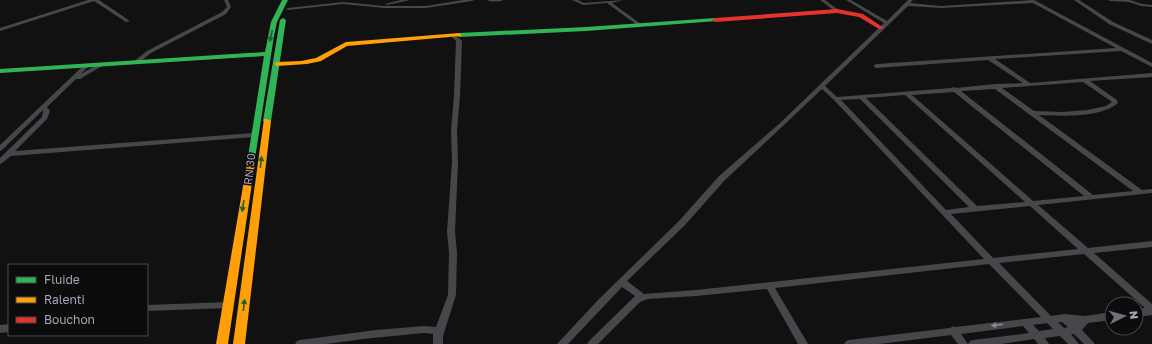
<svg xmlns="http://www.w3.org/2000/svg" width="1152" height="344" viewBox="0 0 1152 344" font-family="'Golos Text',sans-serif">
<rect width="100%" height="100%" fill="#111112"/>
<g fill="none" stroke-linecap="round" stroke-linejoin="round">
<!-- street -->
<path fill="#46474a" fill-rule="evenodd" d="M88,0H99L130,21L126,22L94,1L0,31V28Z
M224,0H228L231,7L226,14L151,53L137,64H133V62L147,51L222,12L227,7Z
M401,0H410L387,5L385,4Z
M463,0H474L472,1L426,8H384L343,4L288,10L286,9L288,8L343,2L384,6H426Z
M487,0H503C500,2 490,2 487,0Z
M572,0H578L584,3L623,0L612,3L641,24L637,25L607,3L583,5Z
M820,0H825L840,11L836,12Z
M846,0H851L887,21L908,0H913L910,3L941,6L1034,0L1152,63V67L1121,51L995,59L1030,83L1152,73V77L1090,81L1117,100L1118,103C1101,118 1061,116 1039,115L1142,190L1152,189V193L1038,205L1088,248L1152,241V247L1094,253L1152,304V315L1136,317V309L1145,308L1084,254L999,263L1051,316L1064,314L1085,316L1112,312V320L1088,323L1082,330L1095,344H1084L1074,334H1071L1079,344H1068L1060,336L1045,338L1049,344H1038L1034,339L1001,344H968L970,341L973,340L1029,333L1023,326L961,334L968,344H958L951,335L880,344H844L846,341L849,340L950,328L953,326L955,327L1041,317L989,264L775,288L808,344H798L767,289L696,296L648,299L640,302L598,344H587L589,341L635,296L622,287L568,344H557L598,300L679,221L719,176L780,123L884,23ZM1032,3H1033L1116,48L876,64L873,66L876,68L988,60L1023,83L995,84L956,88L954,87L951,88L837,97L825,86L908,6L941,8ZM1083,82L1112,102L1106,106L1087,110L1063,112L1034,111L1002,88ZM822,89L834,100L984,259L696,290L644,294L627,281L685,225L725,180L784,125ZM995,89L1133,191L1093,195L961,91ZM954,92L1084,196L1033,201L912,95ZM905,95L1025,202L977,206L866,98ZM860,99L969,207L946,210L841,100ZM1030,206L1078,249L993,258L951,214ZM1058,322H1062L1068,327L1064,328ZM1047,323L1053,329L1039,331L1033,325Z
M1074,0H1079L1113,22L1152,40V44L1109,24Z
M1108,0H1130L1142,4L1152,5V7L1141,6L1129,2L1110,1Z
M455,35L462,41L460,96L457,130L458,162L455,232L457,253L456,295L443,336V344H433V334L424,333L363,339L327,344H295L297,341L300,340L376,330L424,326L436,327L448,295L449,253L447,232L452,162L451,130L454,96L456,41L452,37Z
M100,63L102,64V66L80,79H76L47,107L50,111L47,119L15,151L254,133L257,135L254,137L11,156L2,163L0,164V158L42,117L43,110L2,150L0,151V145L84,65L86,64L89,66L81,74Z
M228,302L231,303L232,305L231,307L228,308L147,311V305Z
M9,324V332L0,333V325Z"/>
<!-- fast -->
<path fill="#30b455" fill-rule="evenodd" d="M282,0H288L277,22L274,36L254,165L251,166L247,163L264,56L0,73V69L265,52L271,22Z
M283,18L286,20L271,121L267,123L263,121L280,20Z
M715,18L718,20L717,21L586,31L459,37L456,35L459,33L586,27Z"/>
<!-- slow -->
<path fill="#ff9f0a" fill-rule="evenodd" d="M459,33L461,34V36L347,46L321,61L307,64L277,66L274,64L277,62L301,61L316,58L346,42Z
M264,119H267L271,121L245,344H233Z
M251,160L255,163L228,344H216L247,163Z"/>
<!-- jam -->
<path fill="#e5322d" fill-rule="evenodd" d="M837,9L863,14L884,28L879,29L859,17L837,13L715,22L712,20L715,18Z"/>
</g>
<!-- one-way arrows -->
<defs><path id="oneway-solid" d="M-6-.8H1V-3.2L6.5 0L1 3.2V.8H-6Z"/></defs>
<g fill="#1e6031">
<use href="#oneway-solid" transform="translate(271 36) rotate(102)"/>
<use href="#oneway-solid" transform="translate(261 162) rotate(-83)"/>
<use href="#oneway-solid" transform="translate(243 206) rotate(99)"/>
<use href="#oneway-solid" transform="translate(244 305) rotate(-83)"/>
</g>
<use fill="#878a94" href="#oneway-solid" transform="translate(997 325) rotate(173)"/>
<g text-anchor="middle" dominant-baseline="central" stroke-width="3" stroke-linejoin="round" paint-order="stroke">
<!-- street labels -->
<g font-size="11" fill="#a3a6b3" stroke="#0c0c0d">
<text transform="translate(249 169) rotate(-83)">RN 30</text>
</g>
</g>
<!-- legend -->
<rect x="8" y="264" width="140" height="72" fill="#0c0c0d" stroke="#484a4f"/>
<rect x="16" y="277" width="20" height="6" fill="#30b455" stroke="#484a4f"/>
<text x="44" y="284" font-size="12" fill="#a3a6b3">Fluide</text>
<rect x="16" y="297" width="20" height="6" fill="#ff9f0a" stroke="#484a4f"/>
<text x="44" y="304" font-size="12" fill="#a3a6b3">Ralenti</text>
<rect x="16" y="317" width="20" height="6" fill="#e5322d" stroke="#484a4f"/>
<text x="44" y="324" font-size="12" fill="#a3a6b3">Bouchon</text>
<!-- north arrow -->
<g transform="translate(1124 316) rotate(84)"><circle r="19" fill="#0c0c0d" stroke="#484a4f"/>
<path d="M0-3L7 15L0 10L-7 15Z" fill="#70727b"/>
<text y="-6" font-size="11" font-weight="bold" text-anchor="middle" fill="#a3a6b3">N</text>
</g>
</svg>
